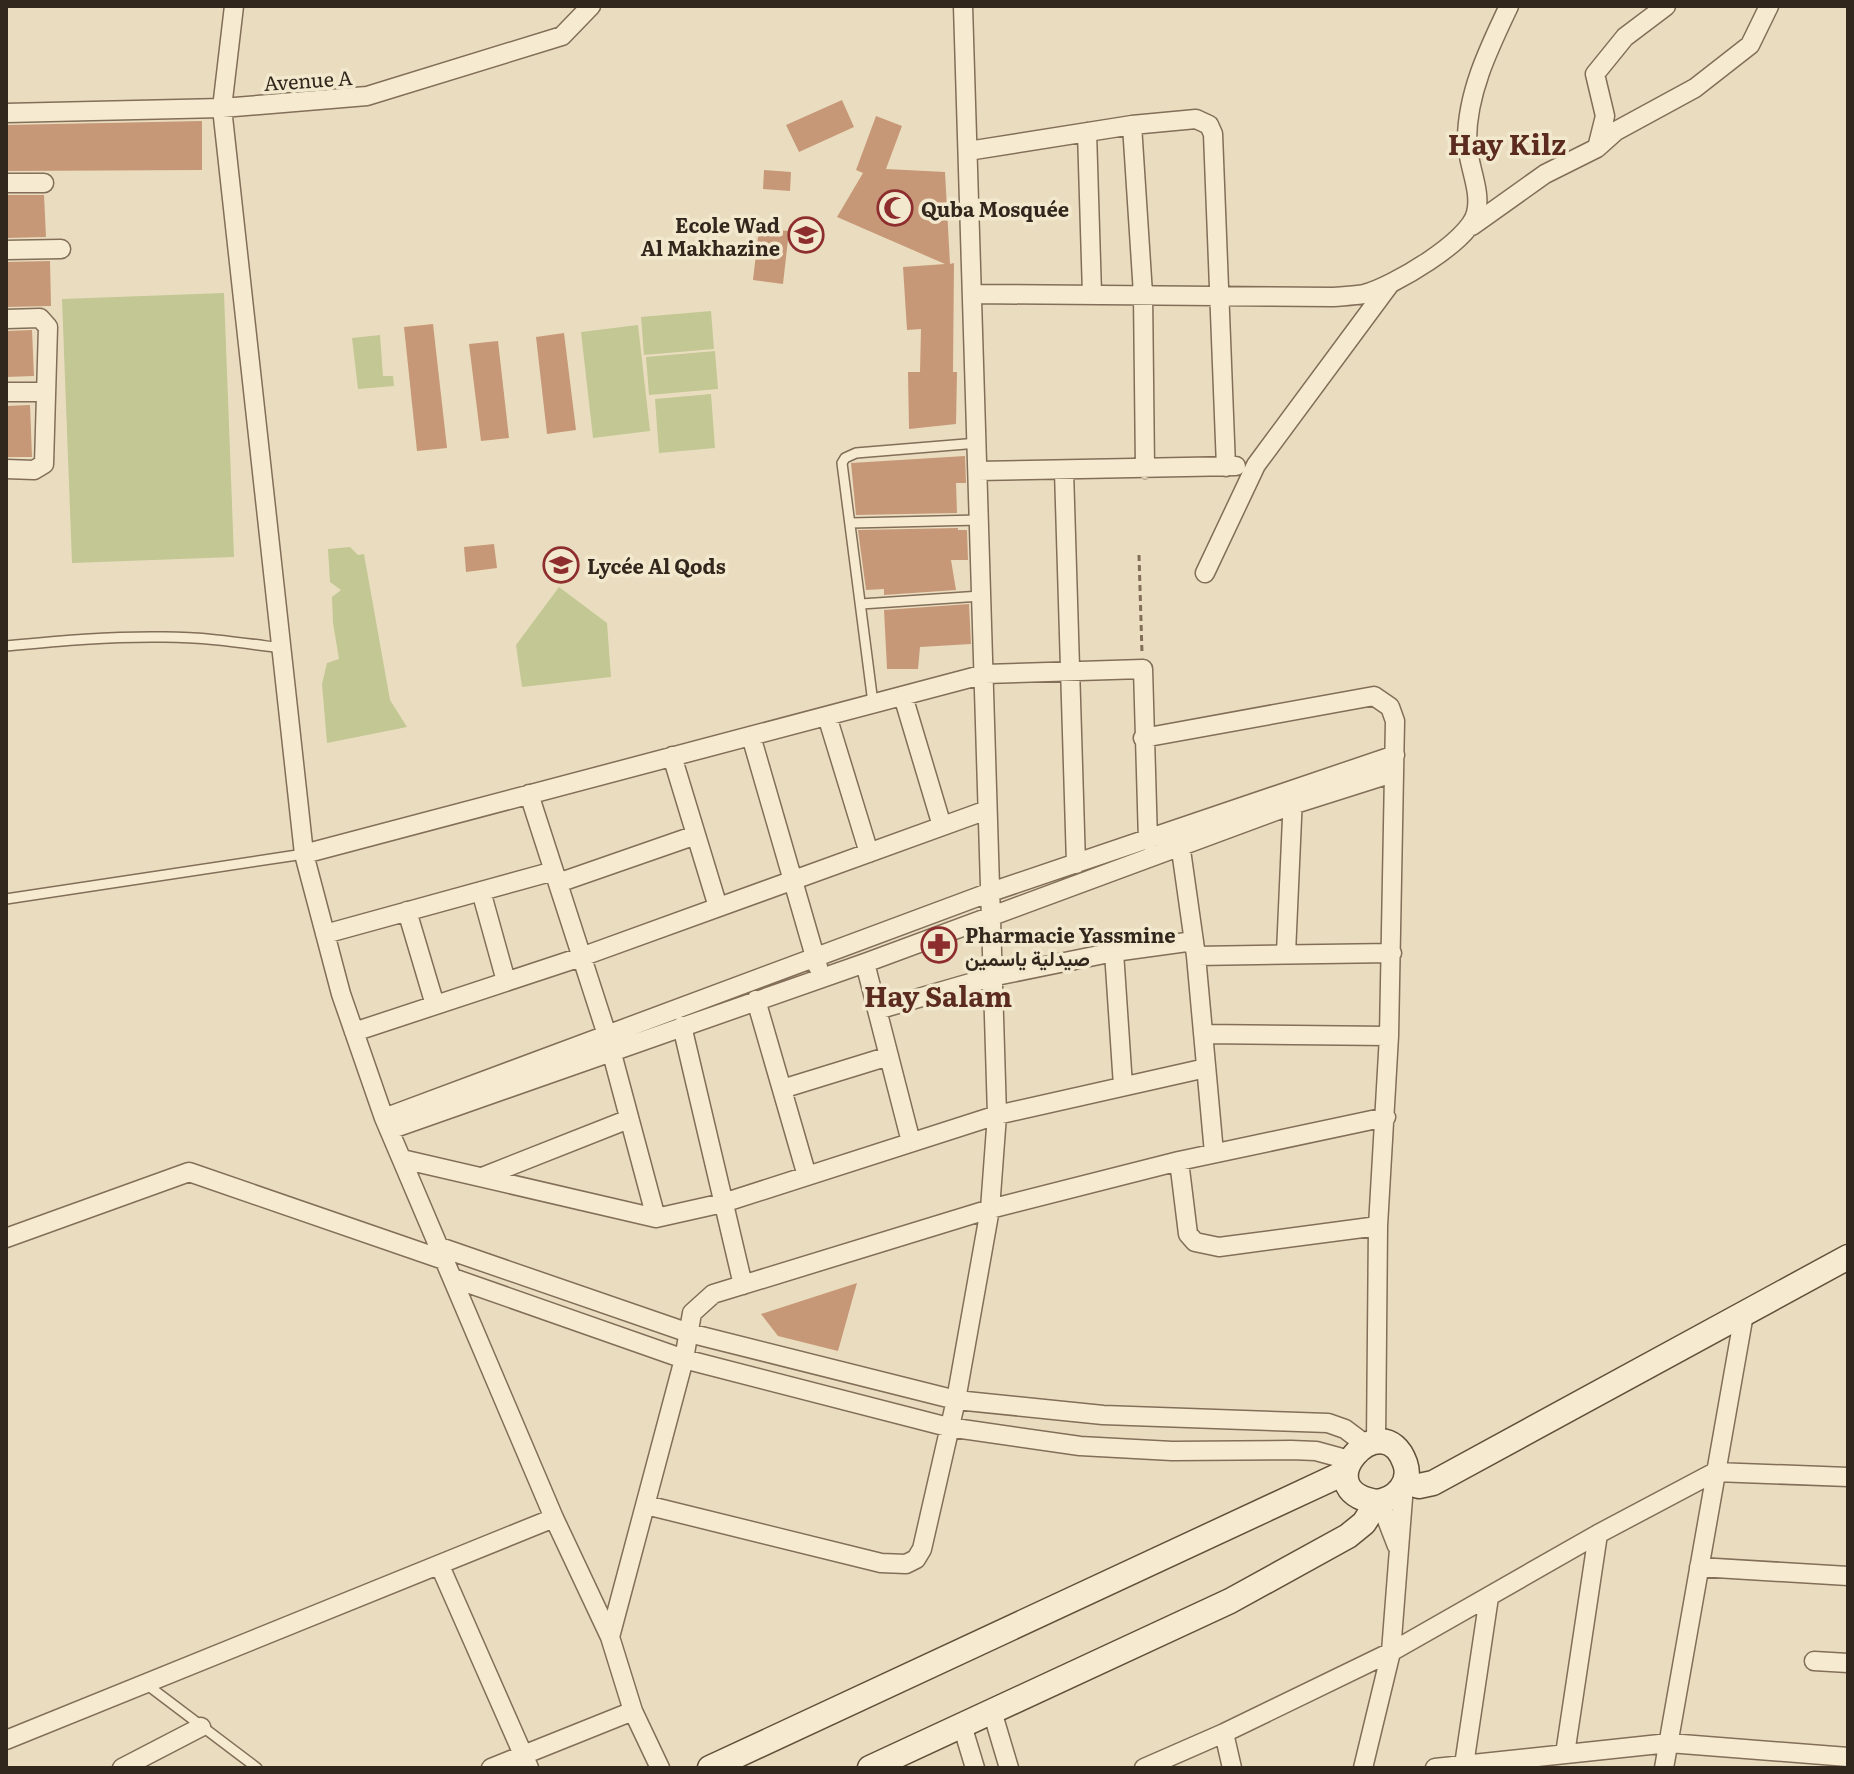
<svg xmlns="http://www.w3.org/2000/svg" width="1854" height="1774" viewBox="0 0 1854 1774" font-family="Literata,Vazirmatn,serif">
<rect width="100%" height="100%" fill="#eaddbf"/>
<!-- green -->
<path fill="#c2c794" d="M224,293L234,557L72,563L62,299Z
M711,311L714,349L644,355L641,317Z
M638,325L650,431L593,438L581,332Z
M380,335L383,376H393L394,386L358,389L352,338Z
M715,351L718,389L649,395L646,357Z
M711,394L715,448L659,453L655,399Z
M350,547L358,555L364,554L390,700L407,727L327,743L322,684L327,663L339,659L333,623L332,597L341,590L330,582L328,549Z
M559,587L607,623L611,677L522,687L516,645Z"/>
<!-- building -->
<path fill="#c69877" d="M842,100L854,127L799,152L786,125Z
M876,116L902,126L886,169L945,172L950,264L954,263L953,372H957L956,424L909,429L908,372H920L921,329L907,330L903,267L945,264L837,217L863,173L856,170Z
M202,121V170L6,171V125Z
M764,170L791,172L790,191L763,189Z
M6,195H44L46,237L6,238Z
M759,228L789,231L783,284L753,280Z
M50,261L51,306L6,307V262Z
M433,324L447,448L417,451L404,327Z
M32,330L34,376L6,377V331Z
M564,333L576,430L547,434L536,337Z
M498,341L509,438L481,441L469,344Z
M30,405L32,457H6V406Z
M965,456L966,483H956L957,513L856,515L851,463Z
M958,528V530H967L968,560H951L956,590L884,595V589L866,590L858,530Z
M494,544L497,568L466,572L464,547Z
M969,604L971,644L920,647L918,669H887L884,610Z
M857,1283L838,1351L778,1336L761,1314Z"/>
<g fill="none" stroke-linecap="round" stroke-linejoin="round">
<defs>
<path id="lane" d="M851,523L979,520
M861,604L981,596
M6,646C59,641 112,636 165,637C204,637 243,643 281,648
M873,703L842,463L845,458L856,453L978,443
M6,899L304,854
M146,1684L257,1768"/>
<path id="street" d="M234,6L222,108L304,854L341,994L384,1118L554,1518L610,1637L633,1711L660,1768
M6,113L222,108L367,96L562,36L591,6
M1132,125L1143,294L1145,469
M1087,132L1092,294
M1597,148L1605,116L1595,74L1625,37L1666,6
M968,151L1132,125L1196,119L1209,125L1213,134L1226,467
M6,183H44
M1472,226L1545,174L1597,148L1616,131L1695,88L1750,45L1769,6
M6,250L61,249
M973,294L1333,297C1343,296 1354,296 1364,294C1392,287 1470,241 1476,213C1482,190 1467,164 1467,140C1467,93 1489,48 1509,6
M6,319L40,318L48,327L44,464L34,470L6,469
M6,392H46
M978,471L1236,466
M1064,471L1076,864
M1205,573L1256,465L1390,284
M903,696L942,826
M827,716L869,853
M751,736L818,967
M1143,738L1374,696L1390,707L1395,721L1389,1036L1378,1226L1376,1442
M672,756L718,907
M529,794L607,1035L656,1218
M1179,836L1196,956L1392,953
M304,854L985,674L1143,669L1148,841
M558,883L696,835
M481,891L506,981
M407,911L435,1005
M325,934L554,871
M1114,952L1123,1086
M1286,953L1293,796
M1196,956L1214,1153
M865,963L911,1142
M756,1000L807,1176
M877,1010L991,977L1114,952L1194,941
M682,1026L743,1285
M354,1032L581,957L987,810
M1203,1034L1389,1036
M782,1089L889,1056
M384,1118L988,893L1395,755
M389,1130L865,963L1292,805L1393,773
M402,1159L656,1218L723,1203L997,1115L1206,1068
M1179,1161L1188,1234L1195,1242L1219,1247L1378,1226
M482,1177L629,1119
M6,1238L189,1172L444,1260
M437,1246L689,1333L956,1400L1103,1415L1328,1423L1345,1429L1365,1444
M453,1278L684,1359L948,1427L1080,1446L1172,1451L1291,1450L1316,1451L1349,1460
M1380,1502L1397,1546
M646,1505L881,1563L906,1564L916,1559L922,1549L956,1400L990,1209L997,1115L963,6
M440,1566L529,1768
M1699,1567L1848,1576
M610,1637L684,1359L692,1313L713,1294L990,1209L1179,1161L1386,1117
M1814,1661L1848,1663
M992,1711L1009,1768
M962,1725L975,1768
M1224,1733L1232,1768
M6,1740L554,1518
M1565,1754L1598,1534
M1464,1765L1489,1597
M122,1768L201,1727
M491,1768L633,1711
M1144,1768L1224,1733L1391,1652L1598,1534L1715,1472L1848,1477
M1363,1768L1391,1652L1404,1485
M1435,1768L1669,1743L1848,1757
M1664,1768L1744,1314"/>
<path id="secondary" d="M1405,1482L1419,1486L1433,1483L1848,1257
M710,1768L1346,1472
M870,1768L1230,1601L1348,1536L1364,1523L1377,1502C1396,1499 1412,1483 1405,1463C1383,1401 1302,1490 1377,1502"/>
</defs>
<!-- lane casing -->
<use href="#lane" stroke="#826e59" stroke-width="12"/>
<!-- street casing -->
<use href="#street" stroke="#826e59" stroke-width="21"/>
<!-- secondary casing -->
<use href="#secondary" stroke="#63503c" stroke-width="27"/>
<!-- path -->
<path stroke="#826e59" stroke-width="3" stroke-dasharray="6 4" stroke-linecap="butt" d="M1139,555L1142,653"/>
<!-- lane -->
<use href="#lane" stroke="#f6ebd1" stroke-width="9"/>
<!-- street -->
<use href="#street" stroke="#f6ebd1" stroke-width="18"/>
<!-- secondary -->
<use href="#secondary" stroke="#f6ebd1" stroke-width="24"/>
</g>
<!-- icons -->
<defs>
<symbol id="mosque-ring" viewBox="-11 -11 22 22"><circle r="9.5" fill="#f2e8ce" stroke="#8d2d2e" stroke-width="1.5"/><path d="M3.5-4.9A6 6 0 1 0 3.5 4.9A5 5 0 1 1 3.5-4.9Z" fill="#8d2d2e"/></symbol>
<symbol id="school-ring" viewBox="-11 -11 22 22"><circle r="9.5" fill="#f2e8ce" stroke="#8d2d2e" stroke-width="1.5"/><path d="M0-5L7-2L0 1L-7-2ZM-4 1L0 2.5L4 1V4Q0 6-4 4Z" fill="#8d2d2e"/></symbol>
<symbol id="pharmacy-ring" viewBox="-11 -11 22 22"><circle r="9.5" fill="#f2e8ce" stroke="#8d2d2e" stroke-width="1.5"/><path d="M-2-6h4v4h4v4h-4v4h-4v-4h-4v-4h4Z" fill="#8d2d2e"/></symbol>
</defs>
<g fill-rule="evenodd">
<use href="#mosque-ring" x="875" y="188" width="40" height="40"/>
<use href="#school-ring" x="786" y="215" width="40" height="40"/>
<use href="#school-ring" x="541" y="545" width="40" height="40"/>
<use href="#pharmacy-ring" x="919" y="925" width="40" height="40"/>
</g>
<g text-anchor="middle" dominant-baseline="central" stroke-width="7" stroke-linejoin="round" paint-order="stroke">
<!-- street labels -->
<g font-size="20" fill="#32271c" stroke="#f2e8ce">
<text transform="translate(308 79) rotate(-4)">Avenue A</text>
</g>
<!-- poi labels -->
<g font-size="20" font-weight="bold" fill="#32271c" stroke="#f2e8ce" text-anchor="start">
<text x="921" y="208">Quba Mosquée</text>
<text x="780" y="224" text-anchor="end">Ecole Wad<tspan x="780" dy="23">Al Makhazine</tspan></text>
<text x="587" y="565">Lycée Al Qods</text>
<text x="965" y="934">Pharmacie Yassmine<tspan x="965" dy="23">صيدلية ياسمين</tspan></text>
</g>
<!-- district labels -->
<g font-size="28" font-weight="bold" fill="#5c2b1f" stroke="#f2e8ce">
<text x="1507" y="143">Hay Kilz</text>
<text x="938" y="995">Hay Salam</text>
</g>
</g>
<!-- border -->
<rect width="1854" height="1774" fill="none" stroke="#32271c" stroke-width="16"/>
</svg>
